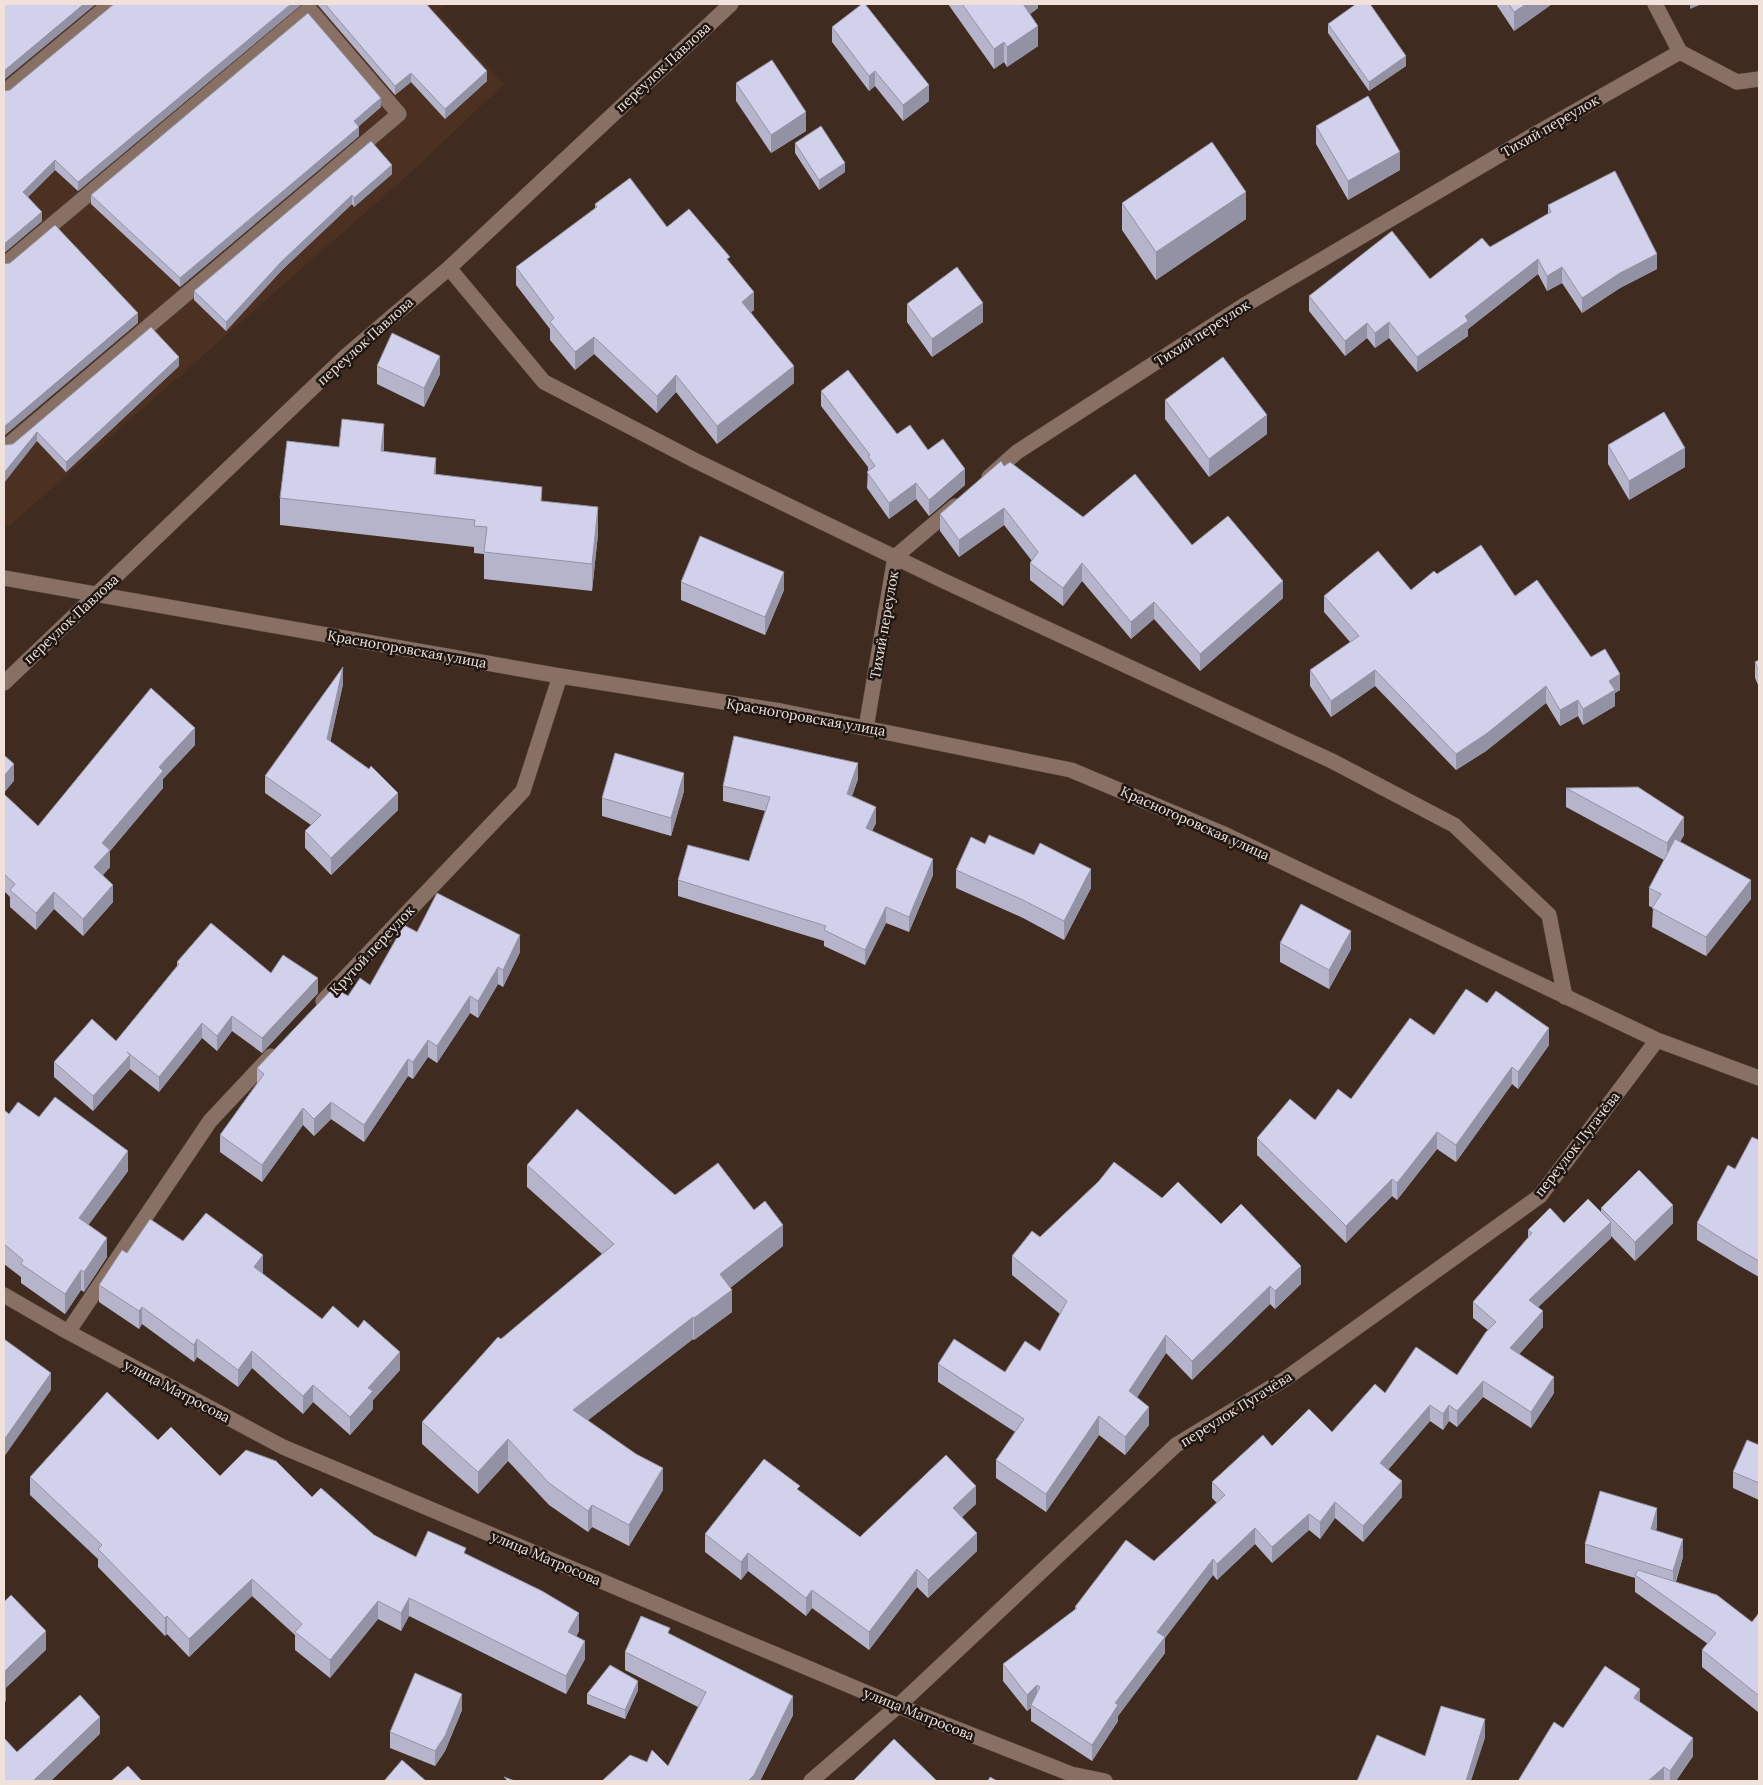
<svg xmlns="http://www.w3.org/2000/svg" width="1763" height="1785" viewBox="0 0 1763 1785" font-family="Lora,serif">
<rect width="100%" height="100%" fill="#3f2b20"/>
<!-- built -->
<path fill="#4c3123" d="M4,4H446L437,12L504,84L408,175L9,526L4,525Z"/>
<g fill="none" stroke-linecap="round" stroke-linejoin="round">
<defs>
<path id="minor" d="M1655,4L1680,52L1737,82L1759,79
M4,92L110,4
M4,265L309,9L399,114L7,446L4,445
M449,268L544,382L696,461L944,581L1332,761L1454,825L1549,915L1565,997
M989,477L1017,452L1243,306L1532,136L1680,52
M4,578L560,676L781,711L1071,770L1226,835L1657,1040L1759,1078
M4,683L346,356L449,268L731,4
M866,728L895,557L955,506
M323,1001L523,791L560,676
M4,1295L68,1332L283,1447L898,1706L1071,1774L1105,1781
M68,1332L210,1121L271,1056
M811,1781L898,1706L1176,1445L1285,1379L1540,1196L1657,1040"/>
</defs>
<!-- minor casing -->
<use href="#minor" stroke="#5a4940" stroke-width="16"/>
<!-- minor -->
<use href="#minor" stroke="#887064" stroke-width="15"/>
</g>
<!-- wall -->
<path fill="#b5b4ca" d="M114,4H302L78,191L55,170L28,197L42,221L4,253V91L10,90Z
M317,4H430L428,6L487,81L445,119L411,82L395,95Z
M948,4H1038V8L1030,14L1038,46L1007,67L1004,62L994,69Z
M1496,4H1552L1514,31Z
M1328,24L1406,66L1369,91L1328,33Z
M832,27L929,101L903,121L875,86L869,91L832,42Z
M736,83L806,131L771,153L736,101Z
M381,107L359,126V136L180,287L91,204V195Z
M1316,126L1400,170L1348,200L1316,144Z
M371,141L392,174L354,207L352,204L281,271L226,331L194,300V291Z
M795,143L845,172L819,190L795,153Z
M1122,203L1246,219L1156,280L1122,230Z
M595,204L667,227L730,263L754,310L751,312L794,383L717,444L676,392L657,413L594,354L575,370L550,340V329L516,285V267L595,208Z
M1548,205L1657,269L1620,288L1582,313L1562,283L1547,291L1538,274L1468,329V336L1417,372L1389,338L1375,348L1367,338L1345,356L1309,311V296L1430,279L1490,247L1548,214Z
M907,304L983,322L932,357L907,322Z
M179,366L66,472L37,441L4,446L13,444Z
M377,366L440,374L424,407L377,384Z
M821,391L897,434L928,450L965,485L929,516L916,499L889,519L867,488L868,467L821,406Z
M1165,400L1267,434L1209,477L1165,419Z
M1608,445L1685,467L1629,500L1608,464Z
M339,447L384,452L436,474L542,501L598,534L592,591L484,579V554L474,553V547L280,525V498Z
M1004,466L1083,517L1192,545L1283,598L1200,671L1154,619L1131,639L1082,581L1063,606L1030,580V563L1032,561L1004,525L959,557L940,531V514Z
M1437,574L1515,596L1591,657L1620,690L1615,693V706L1583,725L1578,716L1560,726L1546,703L1486,751L1456,770L1375,686L1331,717L1310,686V670L1350,642L1324,612V596L1411,590Z
M681,582L784,590L765,635L681,600Z
M1759,660V687L1755,678V662Z
M343,684L330,742L398,810L331,875L305,848V831L311,825L265,793V776Z
M195,745L163,779V788L110,851V867L103,875L113,902L83,936L54,909L36,930L10,907V897L4,891V794L38,826Z
M858,779L852,796L876,823L872,831L933,875L909,932L886,923L865,965L824,946V941L678,896V880L749,861L765,811L723,801V786Z
M1566,788L1684,835L1680,842L1751,899L1706,956L1652,927L1653,908L1649,906V888L1664,860L1566,807Z
M684,791L671,836L602,816V798Z
M956,870L1091,888L1064,940L1023,918L956,888Z
M417,932L520,952L503,987L498,984L478,1018L470,1013L437,1063L428,1057L413,1079L408,1076L364,1142L331,1119L314,1136L303,1125L262,1182L220,1152V1135L257,1083V1068L348,996L370,985Z
M1280,943L1351,949L1329,989L1280,962Z
M177,962L271,973L318,993L262,1053L232,1031L217,1051L202,1038L159,1092L130,1069L93,1111L54,1077V1062L116,1041L177,966Z
M1434,1035L1549,1045L1518,1089L1512,1084L1456,1162L1437,1149L1397,1200L1392,1196L1346,1243L1257,1155V1138L1315,1120L1351,1099Z
M4,1110L9,1114L39,1117L128,1171L88,1225L107,1257L84,1292L81,1290L65,1314L21,1283V1277L4,1264Z
M1759,1140V1277L1738,1265L1697,1240V1223L1735,1169Z
M527,1165L754,1210L783,1246L730,1288L732,1312L694,1340L693,1339L588,1420L663,1490L629,1546L592,1527L588,1532L549,1505L508,1461L478,1494L422,1444V1422L602,1254L527,1187Z
M1162,1198L1221,1224L1301,1284L1275,1309L1270,1304L1192,1380L1166,1353L1137,1397L1149,1425L1125,1455L1099,1435L1046,1512L996,1478V1460L1015,1432L938,1382V1364L1005,1372L1040,1351L1060,1314L1012,1275V1256L1040,1237Z
M1601,1208L1673,1223L1635,1261L1611,1236V1238L1538,1307L1543,1327L1519,1354L1554,1393L1531,1428L1483,1397L1457,1427L1449,1421L1443,1430L1430,1421L1388,1470L1402,1497L1363,1542L1335,1518L1320,1539L1309,1530L1272,1563L1255,1544L1217,1580L1213,1575L1165,1638V1653L1118,1716V1721L1092,1761L1031,1721V1708L1027,1711L1003,1681V1664L1075,1610V1607L1154,1561L1217,1503L1212,1498V1482L1272,1446L1332,1432L1385,1393L1457,1375L1488,1330L1473,1318V1302L1528,1238V1230L1564,1223L1601,1212Z
M183,1241L263,1273H262L322,1319L400,1370L373,1400V1409L350,1435L313,1402L303,1414L252,1368L238,1387L197,1357L194,1362L142,1324L139,1329L99,1302V1285L127,1253Z
M158,1440L220,1476L312,1497L374,1535L416,1557L466,1554L579,1631L576,1637L585,1659L566,1694L409,1616L401,1631L378,1619L330,1678L295,1650V1635L252,1596L189,1657L167,1634L165,1636L98,1567V1559L30,1495V1477Z
M1759,1445V1500L1733,1488V1472Z
M800,1491L860,1537L976,1504L962,1517L977,1551L928,1598L917,1587L869,1650L812,1608L806,1616L748,1571L741,1580L705,1552V1534Z
M1759,1511V1531L1758,1530V1513Z
M1657,1526L1656,1531L1683,1557L1676,1582L1752,1622L1759,1613L1758,1712L1702,1667V1650L1708,1644L1635,1592V1578L1585,1563V1544Z
M670,1634L793,1715L760,1781H602L647,1762L668,1766L698,1707L625,1670V1652Z
M638,1690L625,1719L587,1704V1694Z
M1640,1702L1693,1756L1676,1781H1518L1563,1728Z
M462,1710L445,1751L435,1766L390,1748V1732Z"/>
<!-- shaded-wall -->
<path fill="#9392a4" d="M84,4H96L4,80V71Z
M291,4H302L78,191V182Z
M1021,4H1038V8L1021,21Z
M1526,4H1552L1514,31V12Z
M1690,4H1702L1690,9Z
M1038,26V46L1007,67V47Z
M1004,42V62L994,69V49Z
M1406,56V66L1369,91V82Z
M487,71V81L445,119V109Z
M875,71V86L869,91V76Z
M411,73V82L395,95V86Z
M929,85V101L903,121V105Z
M381,98V107L354,130V121Z
M806,112V131L771,153V135Z
M359,127V136L180,287V278Z
M1400,152V170L1348,200V181Z
M55,160V170L23,201V192Z
M845,163V172L819,190V180Z
M392,165V174L354,207V198Z
M1246,192V219L1156,280V252Z
M352,195V204L281,271L226,331V322L281,262Z
M42,212V221L4,253V244Z
M1657,254V269L1620,288L1582,313V298L1620,273Z
M1538,259V274L1468,329V336L1417,372V357L1465,316Z
M1562,267V283L1547,291V276Z
M754,292V310L742,319V302Z
M983,303V322L932,357V339Z
M138,313V323L4,436V427Z
M1389,322V338L1375,348V333Z
M1367,323V338L1345,356V341Z
M594,337V354L575,370V352Z
M440,356V374L424,407V388Z
M179,357V366L66,472V462Z
M794,366V383L717,444V426Z
M676,375V392L657,413V396Z
M1267,415V434L1209,477V459Z
M384,424V452L381,451Z
M37,432V441L4,483V473Z
M1685,448V467L1629,500V481Z
M436,458V485L434,474Z
M965,469V485L929,516V500Z
M916,483V499L889,519V503Z
M598,507V534L592,591V564Z
M1004,508V525L959,557V540Z
M1082,563V581L1063,606V588Z
M784,572V590L765,635V617Z
M1283,581V598L1200,671V654Z
M1154,602V619L1131,639V622Z
M343,667V684L327,757V739Z
M1375,670V686L1331,717V701Z
M1620,674V690L1615,693V706L1583,725V709L1609,681Z
M1546,686V703L1486,751L1456,770V754Z
M1578,700V716L1560,726V710Z
M195,728V745L163,779V788L110,851V867L94,884V867L102,843L159,767Z
M858,763V779L847,810V794Z
M14,764V781L4,793V776Z
M684,773V791L671,836V818Z
M398,793V810L331,875V858Z
M876,807V823L866,843V828Z
M1684,817V835L1667,862V843Z
M933,859V875L909,932V917Z
M1091,869V888L1064,940V921Z
M1751,880V899L1706,956V937Z
M113,885V902L83,936V919Z
M54,892V909L36,930V913Z
M886,907V923L865,965V950Z
M1351,931V949L1329,989V970Z
M520,935V952L503,987V970Z
M498,967V984L478,1018V1001Z
M318,978V993L262,1053V1038Z
M470,996V1013L437,1063V1046Z
M232,1016V1031L217,1051V1036Z
M202,1023V1038L159,1092V1077Z
M1549,1028V1045L1518,1089V1072Z
M428,1040V1057L413,1079V1062Z
M130,1055V1069L93,1111V1096Z
M408,1059V1076L364,1142V1125Z
M1512,1067V1084L1456,1162V1145Z
M331,1102V1119L314,1136V1119Z
M303,1108V1125L262,1182V1165Z
M1437,1132V1149L1397,1200V1183Z
M128,1151V1171L79,1238V1218Z
M1392,1179V1196L1346,1243V1226Z
M1673,1205V1223L1635,1261V1242Z
M1611,1222V1238L1529,1316V1300Z
M783,1225V1246L720,1296V1274Z
M107,1238V1257L84,1292V1272Z
M263,1255V1273L254,1285V1267Z
M1301,1266V1284L1275,1309V1291Z
M81,1270V1290L65,1314V1294Z
M1270,1286V1304L1192,1380V1361Z
M732,1290V1312L694,1340V1318Z
M142,1307V1324L139,1329V1311Z
M1543,1311V1327L1510,1365V1348Z
M693,1317V1339L573,1432V1410Z
M1166,1335V1353L1129,1410V1391Z
M197,1339V1357L194,1362V1345Z
M252,1351V1368L238,1387V1370Z
M400,1352V1370L373,1400V1409L350,1435V1417L368,1388Z
M51,1373V1390L4,1457V1440Z
M1554,1377V1393L1531,1428V1412Z
M1483,1381V1397L1457,1427V1411Z
M313,1385V1402L303,1414V1396Z
M1430,1405V1421L1380,1479V1463Z
M1449,1405V1421L1443,1430V1414Z
M1149,1407V1425L1125,1455V1437Z
M1099,1416V1435L1046,1512V1494Z
M508,1439V1461L478,1494V1472Z
M663,1468V1490L629,1546V1525Z
M1402,1481V1497L1363,1542V1526Z
M976,1486V1504L953,1526V1508Z
M1335,1502V1518L1320,1539V1522Z
M592,1505V1527L588,1532V1511Z
M1657,1508V1526L1651,1548V1529Z
M1309,1514V1530L1272,1563V1547Z
M1255,1528V1544L1217,1580V1564Z
M977,1533V1551L928,1598V1580Z
M1683,1539V1557L1673,1589V1571Z
M748,1553V1571L741,1580V1562Z
M1213,1559V1575L1165,1638V1653L1118,1716V1721L1092,1761V1745L1157,1632Z
M917,1569V1587L869,1650V1632Z
M252,1579V1596L189,1657V1639Z
M812,1590V1608L806,1616V1598Z
M409,1598V1616L401,1631V1613Z
M378,1601V1619L330,1678V1660Z
M579,1613V1631L568,1650V1632Z
M167,1616V1634L165,1636V1618Z
M46,1631V1650L6,1688V1701L4,1703V1672Z
M585,1641V1659L566,1694V1676Z
M638,1681V1690L625,1719V1710Z
M1037,1685V1701L1031,1705V1708L1027,1711V1695Z
M1640,1689V1707L1634,1698Z
M462,1694V1710L445,1751L435,1766V1751Z
M1759,1694V1711L1758,1712V1695Z
M793,1696V1715L760,1781H748Z
M100,1717V1734L51,1781H33Z
M1485,1719V1738L1471,1781H1466Z
M1693,1738V1756L1676,1781H1670V1771Z
M1664,1767V1781H1648Z"/>
<!-- building -->
<path fill="#d2d1eb" stroke="#9392a4" d="M4,4H84L4,71Z
M114,4H291L78,182L55,160L23,192L42,212L4,244V91L10,90Z
M325,4H426L487,71L445,109L411,73L395,86Z
M862,4H865L929,85L903,105L875,71L869,76L832,27Z
M962,4H1023L1038,26L1007,47L1004,42L994,49Z
M1356,4H1370L1406,56L1369,82L1328,24Z
M1509,4H1526L1514,12Z
M308,13L381,98L354,121L359,127L180,278L91,195Z
M772,60L806,112L771,135L736,83Z
M1368,96L1400,152L1348,181L1316,126Z
M821,126L845,163L819,180L795,143Z
M371,141L392,165L354,198L352,195L281,262L226,322L194,291Z
M1212,142L1246,192L1156,252L1122,203Z
M1615,171L1657,254L1620,273L1582,298L1562,267L1547,276L1538,259L1465,316L1468,321L1417,357L1389,322L1375,333L1367,323L1345,341L1309,296L1392,231L1430,279L1482,238L1490,247L1551,212L1548,205Z
M630,178L667,227L689,209L730,257L727,259L754,292L742,302L794,366L717,426L676,375L657,396L594,337L575,352L550,322L554,318L516,267L597,207L595,204Z
M55,225L138,313L4,427V264L10,263Z
M957,267L983,303L932,339L907,304Z
M151,327L179,357L66,462L37,432L4,473V445L13,444Z
M392,333L440,356L424,388L377,366Z
M1223,357L1267,415L1209,459L1165,400Z
M848,370L897,434L910,425L928,450L943,439L965,469L929,500L916,483L889,503L867,472L875,466L868,456L870,455L821,391Z
M1664,412L1685,448L1629,481L1608,445Z
M342,419L384,424L381,451L436,458L434,474L542,487L541,501L598,507L592,564L484,552L487,527L474,526L475,520L280,498L287,441L339,447Z
M1001,461L1004,466L1010,462L1083,517L1135,474L1192,545L1228,516L1283,581L1200,654L1154,602L1131,622L1082,563L1063,588L1030,563L1038,552L1004,508L959,540L940,514Z
M700,536L784,572L765,617L681,582Z
M1481,545L1515,596L1537,580L1591,657L1605,649L1620,674L1609,681L1615,690L1583,709L1578,700L1560,710L1546,686L1486,734L1456,754L1375,670L1331,701L1310,670L1359,636L1324,596L1378,551L1411,590L1434,571L1437,574Z
M1759,660V672L1755,662Z
M343,667L327,739L369,769L371,766L398,793L331,858L305,831L321,815L265,776Z
M151,688L195,728L159,767L163,771L102,843L110,850L94,867L113,885L83,919L54,892L36,913L10,890L15,884L4,874V794L38,826Z
M734,736L858,763L847,794L876,807L866,828L933,859L909,917L886,907L865,950L824,930L826,926L678,880L688,845L749,861L770,797L723,786Z
M615,753L684,773L671,818L602,798Z
M4,755L14,764L4,776Z
M1638,787L1684,817L1667,843L1566,788Z
M989,835L1034,855L1040,843L1091,869L1064,921L1023,900L956,870L971,837L985,844Z
M1675,839L1751,880L1706,937L1652,908L1661,894L1649,888Z
M437,893L520,935L503,970L498,967L478,1001L470,996L437,1046L428,1040L413,1062L408,1059L364,1125L331,1102L314,1119L303,1108L262,1165L220,1135L264,1074L257,1068L334,987L348,996L360,978L370,985L404,925L417,932Z
M1301,904L1351,931L1329,970L1280,943Z
M211,923L271,973L283,955L318,978L262,1038L232,1016L217,1036L202,1023L159,1077L127,1052L130,1055L93,1096L54,1062L92,1019L116,1041L179,964L177,962Z
M1466,989L1487,1003L1496,991L1549,1028L1518,1072L1512,1067L1456,1145L1437,1132L1397,1183L1392,1179L1346,1226L1257,1138L1290,1099L1315,1120L1338,1089L1351,1099L1410,1018L1434,1035Z
M55,1097L128,1151L79,1218L107,1238L84,1272L81,1270L65,1294L21,1264L23,1260L4,1244V1110L9,1114L18,1102L39,1117Z
M577,1109L675,1195L718,1163L754,1210L765,1201L783,1225L720,1274L732,1290L694,1318L693,1317L573,1410L636,1454L663,1468L629,1525L592,1505L588,1511L549,1483L508,1439L478,1472L422,1422L498,1337L501,1339L614,1244L527,1165Z
M1752,1137L1759,1140V1261L1738,1249L1697,1223L1728,1165L1735,1169Z
M1114,1162L1162,1198L1178,1182L1221,1224L1241,1204L1301,1266L1275,1291L1270,1286L1192,1361L1166,1335L1129,1391L1149,1407L1125,1437L1099,1416L1046,1494L996,1460L1024,1419L938,1364L954,1339L1005,1372L1025,1341L1040,1351L1067,1301L1012,1256L1032,1231L1040,1237L1099,1181Z
M1639,1170L1673,1205L1635,1242L1601,1208Z
M1588,1199L1611,1222L1529,1300L1543,1311L1510,1348L1554,1377L1531,1412L1483,1381L1457,1411L1449,1405L1443,1414L1430,1405L1380,1463L1402,1481L1363,1526L1335,1502L1320,1522L1309,1514L1272,1547L1255,1528L1217,1564L1213,1559L1157,1632L1165,1637L1115,1703L1118,1705L1092,1745L1031,1705L1040,1687L1037,1685L1027,1695L1003,1664L1077,1608L1075,1607L1126,1540L1154,1561L1225,1495L1212,1482L1263,1435L1272,1446L1309,1409L1332,1432L1375,1384L1385,1393L1416,1347L1457,1375L1486,1332L1496,1322L1473,1302L1532,1233L1528,1230L1550,1208L1564,1223Z
M206,1213L263,1255L254,1267L322,1319L333,1306L358,1328L364,1320L400,1352L368,1388L373,1391L350,1417L313,1385L303,1396L252,1351L238,1370L197,1339L194,1345L142,1307L139,1311L99,1285L122,1250L127,1253L150,1219L183,1241Z
M4,1339L51,1373L4,1440Z
M107,1392L158,1440L171,1427L220,1476L246,1450L276,1461L312,1497L321,1488L374,1535L416,1557L428,1531L466,1548L464,1553L542,1591L579,1613L568,1632L585,1641L566,1676L409,1598L401,1613L378,1601L330,1660L295,1632L302,1624L252,1579L189,1639L167,1616L165,1618L98,1549L102,1545L30,1477Z
M1747,1440L1759,1445V1483L1733,1472Z
M946,1455L976,1486L953,1508L977,1533L928,1580L917,1569L869,1632L812,1590L806,1598L748,1553L741,1562L705,1534L764,1459L800,1486L797,1489L860,1537Z
M1600,1491L1657,1508L1651,1529L1683,1539L1673,1571L1585,1544Z
M1638,1570L1717,1595L1752,1622L1759,1613V1694L1758,1695L1702,1650L1716,1633L1635,1575Z
M11,1595L46,1631L4,1672V1602Z
M641,1616L670,1628L668,1633L793,1696L754,1775L748,1781H602L630,1755L647,1762L652,1750L668,1766L706,1692L625,1652Z
M610,1665L638,1681L625,1710L587,1694Z
M1605,1666L1640,1689L1634,1698L1693,1738L1670,1771L1664,1767L1648,1781H1518L1554,1722L1563,1728Z
M415,1673L462,1694L445,1736L435,1751L390,1732Z
M80,1695L100,1717L33,1781H4V1738L17,1752Z
M1441,1706L1485,1719L1466,1781H1357L1377,1735L1425,1756Z
M894,1739L937,1781H853Z
M402,1760L426,1781H384Z
M128,1766L142,1781H111Z
M504,1777L515,1781H508Z
M990,1777L997,1781H988Z"/>
<g text-anchor="middle" dominant-baseline="central" stroke-width="5" stroke-linejoin="round" paint-order="stroke">
<!-- street labels -->
<g font-size="14" fill="#f0e2db" stroke="#1f1611">
<text transform="translate(663 67) rotate(-43)">переулок Павлова</text>
<text transform="translate(1550 126) rotate(-30)">Тихий переулок</text>
<text transform="translate(1202 333) rotate(-33)">Тихий переулок</text>
<text transform="translate(365 341) rotate(-42)">переулок Павлова</text>
<text transform="translate(71 619) rotate(-43)">переулок Павлова</text>
<text transform="translate(884 625) rotate(-80)">Тихий переулок</text>
<text transform="translate(407 649) rotate(10)">Красногоровская улица</text>
<text transform="translate(806 717) rotate(10)">Красногоровская улица</text>
<text transform="translate(1195 823) rotate(24)">Красногоровская улица</text>
<text transform="translate(372 950) rotate(-47)">Крутой переулок</text>
<text transform="translate(1577 1144) rotate(-52)">переулок Пугачёва</text>
<text transform="translate(177 1391) rotate(28)">улица Матросова</text>
<text transform="translate(1236 1409) rotate(-32)">переулок Пугачёва</text>
<text transform="translate(546 1558) rotate(23)">улица Матросова</text>
<text transform="translate(919 1714) rotate(22)">улица Матросова</text>
</g>
</g>
<!-- border -->
<rect width="1763" height="1785" fill="none" stroke="#f0e2db" stroke-width="10"/>
</svg>
